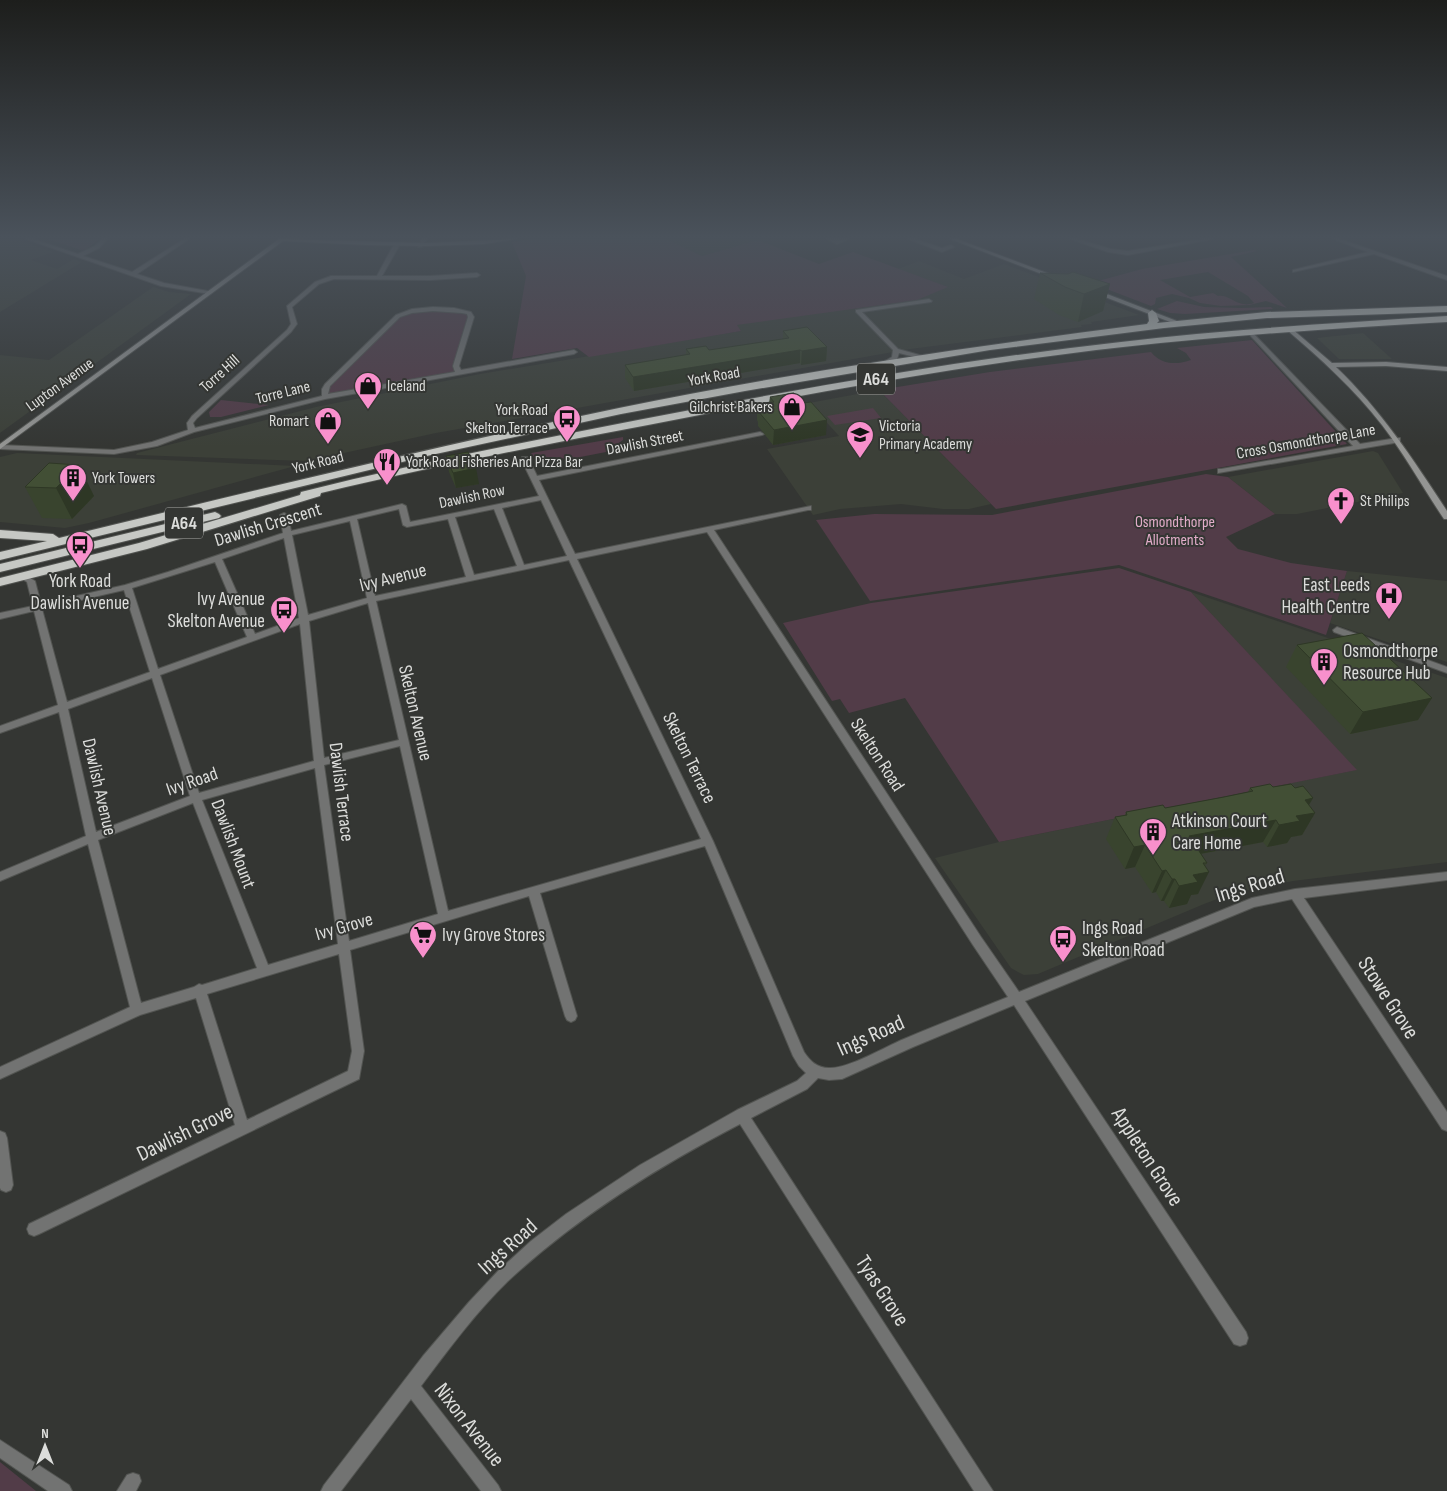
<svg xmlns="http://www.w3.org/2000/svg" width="1447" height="1491" viewBox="0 0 1447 1491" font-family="'Sofia Sans Condensed',sans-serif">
<rect width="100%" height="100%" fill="#343633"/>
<!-- built -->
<path fill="#3c4038" d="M0,239H16L53,252L31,260L57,269L74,259L82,262L0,312Z
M666,239H754L758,240L702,256Z
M919,261L964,279L1004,264L1139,315L1091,322L1092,324L1081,325L1082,327L910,349L436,433L307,461L136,455L137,453L316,407L480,374L741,331L736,325L947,287L898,269Z
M153,287L169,292L191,294L0,433V355L49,360Z
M1363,333L1392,359H1339L1317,338Z
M879,390L991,504L969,509H943L901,504L840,509L813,515L767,449L839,436L809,403Z
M1373,451L1378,453L1403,493L1297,514H1275L1228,477Z
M17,453L295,466L89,523L65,528L0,522V457Z
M1347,571L1447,581V662L1330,623Z
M1191,592L1447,678V862L1293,881L1233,893L1204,904L1038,974L1024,975L1018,972L1011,968L935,858L999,842L1356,770Z"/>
<!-- green -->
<path fill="#523c48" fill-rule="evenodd" d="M48,239H98V240L86,249L81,250Z
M531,239H666L702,256L758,240L819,264L853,252L948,287L917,300L737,325L741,331L589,357L577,348L512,359L526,276L512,242Z
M1254,250L1257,251L1231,257L1287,308L1266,301L1249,305L1221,306L1200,303L1189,298L1172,294L1156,298L1155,304L1151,306L1091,283L1142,269ZM1208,272L1248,296L1254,303C1238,309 1230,294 1218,296L1213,293L1190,297L1160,280Z
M1177,301L1204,307L1241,308L1271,307L1273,309L1185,314L1170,313L1157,309Z
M408,311H459L469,313L456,366L459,373L325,397V389L398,316Z
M1252,340L1347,444L996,509L879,390L990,372L1151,352C1161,365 1177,365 1191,360L1186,353L1177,348Z
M221,400L269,405L221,417H210L209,412Z
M873,408L881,418L835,425L827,416Z
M623,437V440L606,452L570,459L534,457L531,453Z
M1206,474L1228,477L1275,514L1226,537L1238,549L1291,563L1347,571L1326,635L1119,565L870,601L816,520L874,514L992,515Z
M1119,568L1191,592L1357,770L999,842L905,698L849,713L840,699L832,701L783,623L871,603Z
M0,1462L36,1491H0Z"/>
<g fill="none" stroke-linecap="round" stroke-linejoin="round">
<defs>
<path id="street" d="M26,239H33L78,254L95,246L102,239H107L99,248L83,256L132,272L184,239H189L137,274L164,283L213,292L210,294L161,286Z
M422,239H427L422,247H418Z
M827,239H849L837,244Z
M908,239H915L942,248L951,245L954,247L942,252Z
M1070,239H1077L1111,249L1128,251L1203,239H1213L1128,255L1108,252Z
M1333,239H1340L1447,276V280L1374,254L1293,272V270L1368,252Z
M396,244L399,246L382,276H430L477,273L480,275L477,277L430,280L334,279L319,284L292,307L297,324L291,332L197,418L193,423L195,428L322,396V389L325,384L396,315L412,309L433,307L454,308L471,312L474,317L459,366L461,370L574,350L577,352L574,354L325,399L194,432L157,446L114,454L0,449V445L114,450L152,442L188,430L187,423L192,416L287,330L291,324L287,306L315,282L331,276H377L393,246ZM433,311L462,313L467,314L468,317L453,366L455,372L328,394L330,386L400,317L412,313Z
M929,299L932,301L931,302L862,312L898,349L930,358L927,360L899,353L897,359L884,366H880V364L892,357L893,350L856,312V310Z
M1250,330L1360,444L1397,438H1400V442L1218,473V469H1221L1353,446L1248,333V331Z
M760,432L764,434L762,435L539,480L575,554L811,506V510H808L714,530L981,937L1019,992L1252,898L1295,889L1447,872V880L1304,898L1447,1112V1131L1442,1129L1292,899L1254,907L1025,1001L1246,1332L1248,1338L1246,1344L1240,1346L1234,1344L1014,1005L913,1047L842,1079L829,1080L818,1078L807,1089L751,1118L993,1491H974L740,1124C657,1167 577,1217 508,1281C476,1312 448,1350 421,1386L498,1485L501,1491H481L411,1399L341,1491H321L324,1485L423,1356L469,1302L498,1271L531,1241L566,1214L640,1165L737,1110L797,1081L806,1073L799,1066L793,1056L705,846L540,893L577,1016L575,1020L571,1022L567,1020L565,1016L529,896L350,950L364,1051L359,1079L39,1234L34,1236L29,1234L27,1229L29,1224L235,1125L196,998L140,1015L0,1079V1067L130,1007L88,844L0,881V872L86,836L59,712L0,733V726L58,705L34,611L0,619V613L33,606L27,582L19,577L23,574L35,581L41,604L125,585L168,572L283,533L280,515L284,513L288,515L291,531L402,504L406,506L410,522L539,496L521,459L522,457H528L537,476ZM541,500L567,556L524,565L502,508ZM399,509L403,525L407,527L448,519L466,577L375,596L357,519ZM494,509L517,566L474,575L455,517ZM350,521L367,598L308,615L292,535ZM707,532L973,945L1008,997C974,1011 939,1024 904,1039C885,1047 848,1069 829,1068C817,1068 810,1061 804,1052L713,841L577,559ZM284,538L299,618L255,634L222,559ZM569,560L701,839L448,911L376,601ZM215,562L247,637L158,669L132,588ZM124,590L150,672L67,702L42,609ZM368,603L399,740L324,758L309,621ZM300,624L314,761L199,793L160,675ZM152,678L190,796L96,832L68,709ZM400,746L438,914L349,941L324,765ZM315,768L338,944L268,965L202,800ZM193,803L257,968L202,985L199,984L194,987L141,1003L98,840ZM339,954L352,1051L348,1071L247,1120L207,994Z
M1337,627L1447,667V673L1334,632L1333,630Z
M0,1131L5,1133L7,1138L13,1185L11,1190L6,1192L1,1190L0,1188Z
M0,1440L69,1485L72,1491H48L0,1458Z
M133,1473L139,1475L141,1481L136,1491H117L127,1475Z"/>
<path id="secondary" d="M279,239L426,243L516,239L484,244L426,246L368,245L283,241L0,449V444Z
M950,239H957L1060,278L1055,279Z
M1094,289L1182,323L1183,324L1178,325L1092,292L1091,291Z
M1287,328H1291L1332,363L1386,362L1447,367V371L1386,366L1336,367C1381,410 1413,459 1447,511V519H1444C1423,488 1405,455 1382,425C1354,389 1321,359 1287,330Z"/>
<path id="highway" d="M1447,306V312L1267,318L1164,328L990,350L745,391L621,414L431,455L0,560V552L47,541L0,538V530L53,534L59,538C245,493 431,447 619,408C793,372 970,347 1147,324L1149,321L1148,313L1152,310L1156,313L1159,321L1157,323L1267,312Z
M1447,316V322C1339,328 1231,335 1123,347C963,365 805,394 648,425C547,444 446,464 346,487L321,493L320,496L147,549L0,586V578L139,543L300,495L301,492C412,464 525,442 638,420C798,389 959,360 1121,342C1230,329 1338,323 1447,316Z
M215,512L219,514L221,516L219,518L0,572V564Z"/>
</defs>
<!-- street casing -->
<use href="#street" stroke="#525451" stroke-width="2"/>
<!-- secondary casing -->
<use href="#secondary" stroke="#525451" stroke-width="2"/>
<!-- highway casing -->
<use href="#highway" stroke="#525451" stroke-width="2"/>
<!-- street -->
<use href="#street" fill="#727372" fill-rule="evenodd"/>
<!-- secondary -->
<use href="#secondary" fill="#949593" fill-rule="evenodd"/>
<!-- highway -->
<use href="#highway" fill="#c6c8c4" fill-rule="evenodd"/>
</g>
<!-- wall -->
<path fill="#39442e" d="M1040,273L1110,284L1103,311L1078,322L1059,315L1034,299Z
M783,331L827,347L826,361L801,365L800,363L634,391L625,378V365L686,355V349L709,350L783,339Z
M770,397L826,435L773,445L758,426V422L757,420V405L769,403Z
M446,456L479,484L456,488L449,472Z
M49,463L94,496L72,519L42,518L25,487Z
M1297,645L1418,720L1350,734L1286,667Z
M1273,787L1295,788L1313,798L1309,805L1315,813L1302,835L1291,837L1287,843L1267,847L1263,842L1201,854L1207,863L1205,866L1198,894L1191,895L1187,904L1169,908L1164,901H1161L1156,892L1152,893L1135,867L1125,869L1106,839L1115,817L1125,815L1126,812L1165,808L1224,797L1248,792L1250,788Z"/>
<!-- shaded-wall -->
<path fill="#2e3725" d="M1110,284L1103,311L1078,322L1084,294Z
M827,347L826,361L801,365L802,351Z
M800,350V363L634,391L633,377Z
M827,420L826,435L773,445L774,430Z
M79,465L94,496L72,519L56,488Z
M476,468L479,484L456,488L453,473Z
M1432,698L1418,720L1350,734L1363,712Z
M1313,798L1303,815L1315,813L1302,835L1291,837L1287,843L1267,847L1279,825L1305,800Z
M1276,820L1263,842L1178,858L1189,836Z
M1145,845L1135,867L1125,869L1134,847Z
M1166,870L1156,892L1152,893L1162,871Z
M1209,872L1198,894L1191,895L1187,904L1169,908L1179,886L1193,875Z
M1172,879H1175L1164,901H1161Z"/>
<!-- building -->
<path fill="#424f35" stroke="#2e3725" d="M1073,272L1110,284L1084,294L1065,287L1040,273L1068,274Z
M807,327L827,347L802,351L800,350L633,377L625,365L690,354L686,349L706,346L709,350L789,338L783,331Z
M794,393L803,403L811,402L827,420L774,430L758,411L762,410L757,405L774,402L770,397Z
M468,452L476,468L453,473L446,456Z
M49,463L79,465L56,488L25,487Z
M1362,633L1432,698L1363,712L1297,645Z
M1270,784L1273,787L1291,784L1295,788L1303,786L1313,798L1305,800L1315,813L1296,816L1300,821L1279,825L1276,820L1189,836L1207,863H1203L1209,872L1193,875L1198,882L1179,886L1175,879H1172L1166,870L1162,871L1145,845L1134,847L1115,817L1127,815L1126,812L1163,805L1165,808L1224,797L1253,791L1250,788Z"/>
<!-- sky -->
<linearGradient id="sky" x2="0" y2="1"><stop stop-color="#1d1e1c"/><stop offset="0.53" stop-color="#4a525b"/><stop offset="1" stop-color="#4a525b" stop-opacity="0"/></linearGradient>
<rect width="1447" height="447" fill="url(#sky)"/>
<!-- icons -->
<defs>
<symbol id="shop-pin" viewBox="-11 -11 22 30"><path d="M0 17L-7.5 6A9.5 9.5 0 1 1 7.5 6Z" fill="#f890cc" stroke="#343633"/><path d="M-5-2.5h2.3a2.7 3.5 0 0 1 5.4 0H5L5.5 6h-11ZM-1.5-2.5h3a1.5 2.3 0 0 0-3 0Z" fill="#111"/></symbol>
<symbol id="bus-pin" viewBox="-11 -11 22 30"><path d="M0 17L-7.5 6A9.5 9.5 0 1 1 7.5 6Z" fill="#f890cc" stroke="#343633"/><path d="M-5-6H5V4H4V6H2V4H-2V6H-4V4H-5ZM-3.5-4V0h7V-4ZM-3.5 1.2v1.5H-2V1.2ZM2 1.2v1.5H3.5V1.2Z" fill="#111"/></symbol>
<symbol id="school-pin" viewBox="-11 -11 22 30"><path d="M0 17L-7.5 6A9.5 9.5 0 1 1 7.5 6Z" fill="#f890cc" stroke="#343633"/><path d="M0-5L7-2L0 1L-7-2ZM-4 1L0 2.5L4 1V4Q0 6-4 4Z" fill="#111"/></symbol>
<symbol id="restaurant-pin" viewBox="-11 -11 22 30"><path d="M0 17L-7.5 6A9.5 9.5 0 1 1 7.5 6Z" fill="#f890cc" stroke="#343633"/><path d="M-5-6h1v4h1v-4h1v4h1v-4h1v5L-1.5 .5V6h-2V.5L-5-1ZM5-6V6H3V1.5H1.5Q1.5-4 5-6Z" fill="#111"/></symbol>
<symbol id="building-pin" viewBox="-11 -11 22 30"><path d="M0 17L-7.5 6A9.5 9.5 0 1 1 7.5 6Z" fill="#f890cc" stroke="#343633"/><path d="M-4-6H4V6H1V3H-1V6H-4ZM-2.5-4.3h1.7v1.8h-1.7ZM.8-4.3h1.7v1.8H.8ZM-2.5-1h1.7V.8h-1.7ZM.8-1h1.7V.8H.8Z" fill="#111"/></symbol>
<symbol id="church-pin" viewBox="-11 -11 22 30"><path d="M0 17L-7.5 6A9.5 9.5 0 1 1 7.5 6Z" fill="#f890cc" stroke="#343633"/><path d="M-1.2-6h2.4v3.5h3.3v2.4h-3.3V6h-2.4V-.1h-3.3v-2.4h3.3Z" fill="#111"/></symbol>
<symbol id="hospital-pin" viewBox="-11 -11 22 30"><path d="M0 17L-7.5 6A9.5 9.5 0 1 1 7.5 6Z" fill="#f890cc" stroke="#343633"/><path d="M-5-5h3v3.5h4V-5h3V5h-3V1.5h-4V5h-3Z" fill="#111"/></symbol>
<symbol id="supermarket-pin" viewBox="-11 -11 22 30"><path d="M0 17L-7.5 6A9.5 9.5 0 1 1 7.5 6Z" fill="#f890cc" stroke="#343633"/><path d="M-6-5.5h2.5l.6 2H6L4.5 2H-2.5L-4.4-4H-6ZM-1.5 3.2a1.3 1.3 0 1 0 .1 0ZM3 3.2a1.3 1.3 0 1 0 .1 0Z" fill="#111"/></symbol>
</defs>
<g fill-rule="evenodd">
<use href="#shop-pin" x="352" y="370" width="32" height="43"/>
<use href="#shop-pin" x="776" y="391" width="32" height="43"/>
<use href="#bus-pin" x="551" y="403" width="32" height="43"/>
<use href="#shop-pin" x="312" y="405" width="32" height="43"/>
<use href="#school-pin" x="844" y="419" width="32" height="43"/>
<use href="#restaurant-pin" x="371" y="446" width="32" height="43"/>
<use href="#building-pin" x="57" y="462" width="32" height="43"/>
<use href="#church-pin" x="1325" y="485" width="32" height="43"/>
<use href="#bus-pin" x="64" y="529" width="32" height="43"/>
<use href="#hospital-pin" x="1373" y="580" width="32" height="43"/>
<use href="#bus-pin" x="268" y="594" width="32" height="43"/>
<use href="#building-pin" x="1308" y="646" width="32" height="43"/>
<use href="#building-pin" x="1137" y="816" width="32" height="43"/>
<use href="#supermarket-pin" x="407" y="919" width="32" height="43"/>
<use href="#bus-pin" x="1047" y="923" width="32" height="43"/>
</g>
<g text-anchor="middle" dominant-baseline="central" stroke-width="4" stroke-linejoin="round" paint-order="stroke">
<!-- far-street labels -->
<g font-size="16" fill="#dcdddb" stroke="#343633">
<text transform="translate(220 374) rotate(-42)">Torre Hill</text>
<text transform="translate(714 377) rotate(-10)">York Road</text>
<text transform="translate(60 385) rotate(-36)">Lupton Avenue</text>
<text transform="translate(283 393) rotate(-14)">Torre Lane</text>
<text transform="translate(1306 442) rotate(-10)">Cross Osmondthorpe Lane</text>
<text transform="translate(645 443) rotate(-11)">Dawlish Street</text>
<text transform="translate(318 463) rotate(-14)">York Road</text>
<text transform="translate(472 497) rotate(-12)">Dawlish Row</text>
</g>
<!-- far-poi labels -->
<g font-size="16" fill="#dcdddb" stroke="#343633" text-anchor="start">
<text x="387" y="386">Iceland</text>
<text x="773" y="407" text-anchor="end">Gilchrist Bakers</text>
<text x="548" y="410" text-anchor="end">York Road<tspan x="548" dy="18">Skelton Terrace</tspan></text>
<text x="309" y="421" text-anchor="end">Romart</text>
<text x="879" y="426">Victoria<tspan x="879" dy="18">Primary Academy</tspan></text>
<text x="406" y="462">York Road Fisheries And Pizza Bar</text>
<text x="92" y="478">York Towers</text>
<text x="1360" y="501">St Philips</text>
</g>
<!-- far-park labels -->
<g font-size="16" fill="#e2acc9" stroke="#343633">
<text x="1175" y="522">Osmondthorpe<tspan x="1175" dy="18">Allotments</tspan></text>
</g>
<!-- shield labels -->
<g fill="#343633" stroke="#aaaba9" stroke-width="1">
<rect x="857" y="363.5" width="38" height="31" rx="4"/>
<rect x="165" y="507.5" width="38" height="31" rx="4"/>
</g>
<g font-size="18" font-weight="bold" fill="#dcdddb">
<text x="876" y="379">A64</text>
<text x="184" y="523">A64</text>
</g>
<!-- street labels -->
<g font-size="19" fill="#dcdddb" stroke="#343633">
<text transform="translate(268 525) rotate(-17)">Dawlish Crescent</text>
<text transform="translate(393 578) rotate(-14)">Ivy Avenue</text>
<text transform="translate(415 713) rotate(77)">Skelton Avenue</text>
<text transform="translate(877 755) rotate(57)">Skelton Road</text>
<text transform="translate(689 758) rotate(64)">Skelton Terrace</text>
<text transform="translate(192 782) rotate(-19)">Ivy Road</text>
<text transform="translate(99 787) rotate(77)">Dawlish Avenue</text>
<text transform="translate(341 792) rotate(83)">Dawlish Terrace</text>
<text transform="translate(233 844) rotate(69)">Dawlish Mount</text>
<text transform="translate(344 927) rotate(-16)">Ivy Grove</text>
</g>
<!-- poi labels -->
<g font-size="19" fill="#dcdddb" stroke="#343633" text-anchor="start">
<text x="80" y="581" text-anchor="middle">York Road<tspan x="80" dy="22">Dawlish Avenue</tspan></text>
<text x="1370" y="585" text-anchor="end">East Leeds<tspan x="1370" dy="22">Health Centre</tspan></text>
<text x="265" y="599" text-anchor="end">Ivy Avenue<tspan x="265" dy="22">Skelton Avenue</tspan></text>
<text x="1343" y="651">Osmondthorpe<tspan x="1343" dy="22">Resource Hub</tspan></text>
<text x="1172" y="821">Atkinson Court<tspan x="1172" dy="22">Care Home</tspan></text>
<text x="1082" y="928">Ings Road<tspan x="1082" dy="22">Skelton Road</tspan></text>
<text x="442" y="935">Ivy Grove Stores</text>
</g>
<!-- near-street labels -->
<g font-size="22" fill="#dcdddb" stroke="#343633">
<text transform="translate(1250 886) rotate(-17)">Ings Road</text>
<text transform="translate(1388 998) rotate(57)">Stowe Grove</text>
<text transform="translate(871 1036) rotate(-24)">Ings Road</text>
<text transform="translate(185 1133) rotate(-26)">Dawlish Grove</text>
<text transform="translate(1147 1157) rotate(57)">Appleton Grove</text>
<text transform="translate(508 1247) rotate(-42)">Ings Road</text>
<text transform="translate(882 1291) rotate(57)">Tyas Grove</text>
<text transform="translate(469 1425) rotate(52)">Nixon Avenue</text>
</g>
</g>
<!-- north arrow -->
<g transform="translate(45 1446)" stroke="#343633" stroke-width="4" paint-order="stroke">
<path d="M0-4L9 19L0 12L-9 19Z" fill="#dcdddb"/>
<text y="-8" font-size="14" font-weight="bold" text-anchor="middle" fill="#dcdddb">N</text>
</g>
</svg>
